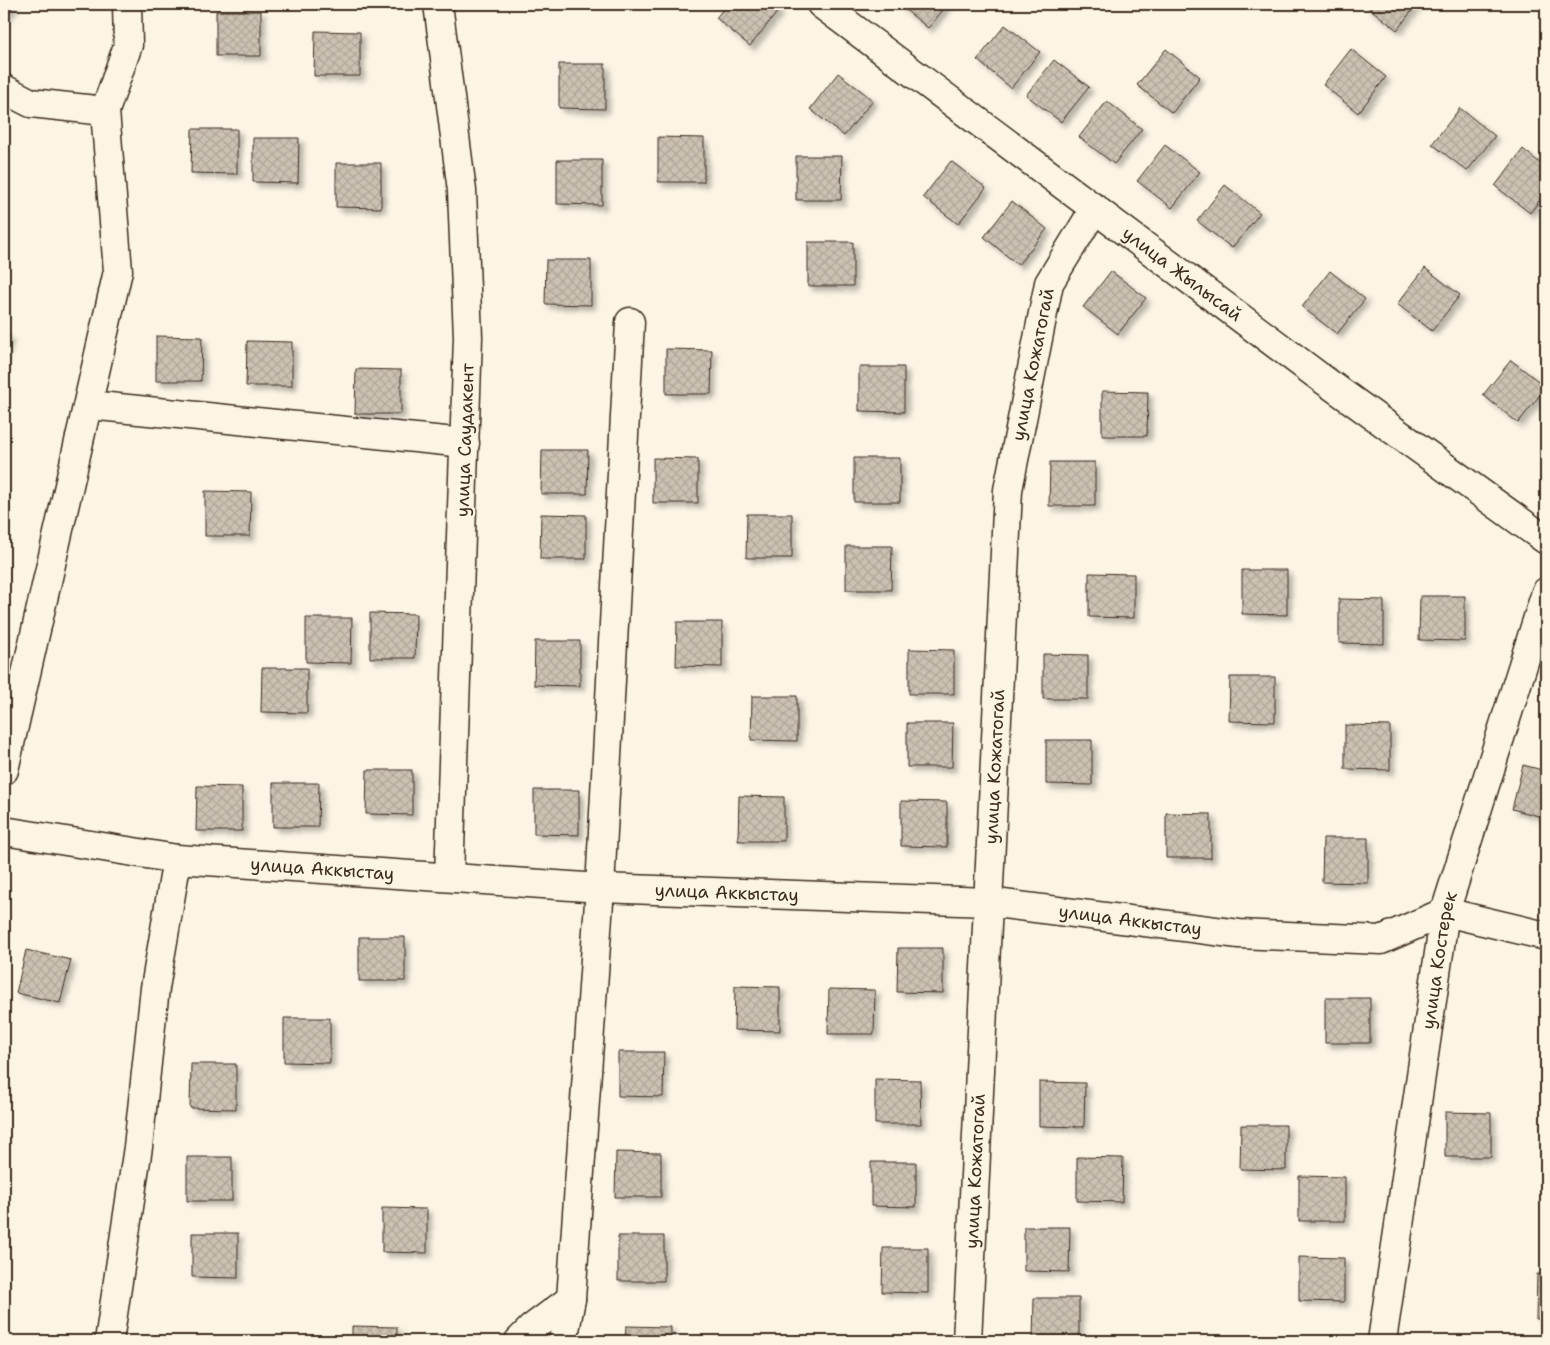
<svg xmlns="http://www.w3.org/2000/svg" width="1550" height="1345" viewBox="0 0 1550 1345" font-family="'Shantell Sans',sans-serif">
<defs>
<pattern id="building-cross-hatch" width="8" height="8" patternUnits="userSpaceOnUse" patternTransform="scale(1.25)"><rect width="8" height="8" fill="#ccc2b3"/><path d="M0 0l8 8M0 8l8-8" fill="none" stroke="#b0a79a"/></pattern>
<filter id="shadow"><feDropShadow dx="4.5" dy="4.5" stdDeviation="2.5" flood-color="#0004"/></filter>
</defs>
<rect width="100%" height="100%" fill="#fcf5e5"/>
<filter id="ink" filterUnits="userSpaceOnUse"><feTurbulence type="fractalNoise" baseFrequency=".02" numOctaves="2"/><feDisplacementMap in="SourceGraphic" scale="10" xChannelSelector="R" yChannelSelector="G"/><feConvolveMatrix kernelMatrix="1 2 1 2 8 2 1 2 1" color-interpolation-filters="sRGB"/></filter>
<g filter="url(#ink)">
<!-- building -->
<path fill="url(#building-cross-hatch)" stroke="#3b2a1e" filter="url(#shadow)" d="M4,4H15L4,18Z
M727,4H771L779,10L750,46L716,18Z
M898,4H948L928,28Z
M1364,4H1417L1397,30Z
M216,11H261V56H216Z
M1005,25L1040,52L1011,88L977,60Z
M315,31L360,32V76H314Z
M1166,49L1200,77L1172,113L1137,85Z
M1351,49L1386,77L1358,113L1323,85Z
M1054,60L1089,87L1061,122L1026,95Z
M559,64H605V109L559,108Z
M838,73L873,100L844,136L810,109Z
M1107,101L1142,129L1114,164L1079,137Z
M1460,108L1495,136L1467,171L1432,144Z
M192,129H237V174L191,173Z
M658,137L704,138V182H658Z
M253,138H299L298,183L253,182Z
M1165,145L1200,172L1172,208L1137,181Z
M1523,149L1546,168V192L1530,213L1495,186Z
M796,156H842L841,200H796Z
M557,160H602V205L557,204Z
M951,161L986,188L958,224L923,197Z
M336,163H381V208L336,207Z
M1225,185L1260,213L1232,248L1197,221Z
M1012,201L1047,229L1018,265L984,237Z
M808,242H853V286H808Z
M546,260H591V305L545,304Z
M1425,268L1460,295L1432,331L1397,304Z
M1111,271L1146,298L1118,334L1083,307Z
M1330,271L1365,299L1337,334L1302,307Z
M4,333L9,335L4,357Z
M156,336L202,337L201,381H156Z
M247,341L292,342V386H246Z
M666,349L712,350L711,394H666Z
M1511,360L1546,387L1518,423L1483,395Z
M859,367H904V412L859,411Z
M356,369L401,370V414H355Z
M1102,391L1148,392L1147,436H1102Z
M542,450H588L587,494H541Z
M653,458L698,459V503H653Z
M854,458H900V502H854Z
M1050,462H1095V506H1049Z
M205,491L251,492L250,536H205Z
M541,514L586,515V559H540Z
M747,514H792V558H746Z
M846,546H892L891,590H846Z
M1242,570H1287V615L1242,614Z
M1089,573L1134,574V618L1089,617Z
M1420,596H1465V641L1419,640Z
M1339,599L1384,600V644L1339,643Z
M370,613L416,614L415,658H370Z
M306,618H352L351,663L306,662Z
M677,622H722V667L676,666Z
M535,641H580V686L534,685Z
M909,649L954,650V694H909Z
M1043,654L1088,655V699H1043Z
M262,668H307V713L261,712Z
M1230,677H1275V722L1229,721Z
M752,696H797V741L751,740Z
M907,723H953L952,767H907Z
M1345,725L1390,726V770L1345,769Z
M1046,740H1092V785L1046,784Z
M1523,765L1546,771V818L1512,809Z
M367,770H412V815L366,814Z
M273,783H319L318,827H273Z
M197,786L242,787V831H196Z
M534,790H579V835L534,834Z
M739,796L784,797V841H738Z
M901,801L947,802V847L901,846Z
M1166,813L1211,814V858H1166Z
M1323,838H1368V883L1322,882Z
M359,937H405V981H359Z
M898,948H943V993L897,992Z
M26,950L71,960L60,1003L16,993Z
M735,986L780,987V1031L734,1030Z
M829,989L875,990L874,1034H828Z
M1325,998H1370V1043H1325Z
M284,1018H330V1063L284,1062Z
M618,1052H664L663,1097L618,1096Z
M191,1064H236V1109L190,1108Z
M875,1079L920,1080L921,1124H875Z
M1039,1082L1085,1083L1084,1127L1039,1126Z
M1445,1112L1491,1113V1157H1445Z
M1241,1125H1286V1170L1240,1169Z
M616,1152L661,1153V1197H615Z
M187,1157H232V1201H187Z
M1077,1157L1123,1158L1122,1202L1077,1201Z
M871,1162H916V1207L871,1206Z
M1299,1176L1345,1177V1221H1299Z
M382,1208L427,1209V1253L382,1252Z
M1024,1227H1070L1069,1272L1024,1271Z
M192,1233H238V1278L192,1277Z
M618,1236H664V1281H618Z
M883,1248H928V1293L882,1292Z
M1299,1257L1344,1258V1302L1299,1301Z
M1537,1274H1546V1319H1536Z
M1034,1298H1079V1341H1033Z
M352,1326L397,1327V1341H352Z
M626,1326L671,1327V1341H625Z"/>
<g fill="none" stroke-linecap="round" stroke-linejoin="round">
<defs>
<g id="minor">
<path d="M438,4L462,191L468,337L449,877"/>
<path id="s1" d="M821,4L1317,375L1546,540"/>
<path d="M4,89L31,103L105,111"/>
<path d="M89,405L465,443"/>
<path d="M4,770L118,271L105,111L128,45L127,4"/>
<path id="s2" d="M4,831L177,859L600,888L988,902L1239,934L1381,940L1445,912L1546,936"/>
<path d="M109,1341L138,1147L155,988L177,859"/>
<path d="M519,1341L532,1328L571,1299L600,888L630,322"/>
<path d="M563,1341L571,1299"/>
<path id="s3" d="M967,1341L1008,490L1049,283L1095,208"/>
<path id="s4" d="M1382,1341L1445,912L1546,592"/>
</g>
</defs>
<!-- minor casing -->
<use href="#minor" stroke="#3b2a1e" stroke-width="31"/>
<!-- minor -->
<use href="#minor" stroke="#fcf5e5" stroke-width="28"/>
</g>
</g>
<g text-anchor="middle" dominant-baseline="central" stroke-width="4.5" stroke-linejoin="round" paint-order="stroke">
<!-- street labels -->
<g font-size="18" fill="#3b2a1e" stroke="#fcf5e5">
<text stroke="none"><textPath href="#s1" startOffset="451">улица Жылысай</textPath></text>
<text stroke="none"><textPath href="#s3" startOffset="980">улица Кожатогай</textPath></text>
<text transform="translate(465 440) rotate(-88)">улица Саудакент</text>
<text stroke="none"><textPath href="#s3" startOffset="575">улица Кожатогай</textPath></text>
<text stroke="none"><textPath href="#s2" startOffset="321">улица Аккыстау</textPath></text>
<text stroke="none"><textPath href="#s2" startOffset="726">улица Аккыстау</textPath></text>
<text stroke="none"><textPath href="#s2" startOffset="1131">улица Аккыстау</textPath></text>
<text stroke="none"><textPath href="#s4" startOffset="385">улица Костерек</textPath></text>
<text stroke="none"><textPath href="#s3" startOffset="170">улица Кожатогай</textPath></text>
</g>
</g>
<!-- margin -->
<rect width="1550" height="1345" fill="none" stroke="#fcf5e5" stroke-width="20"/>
<rect x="10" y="10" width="1530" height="1325" fill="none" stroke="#3b2a1e" stroke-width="2" filter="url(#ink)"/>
</svg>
